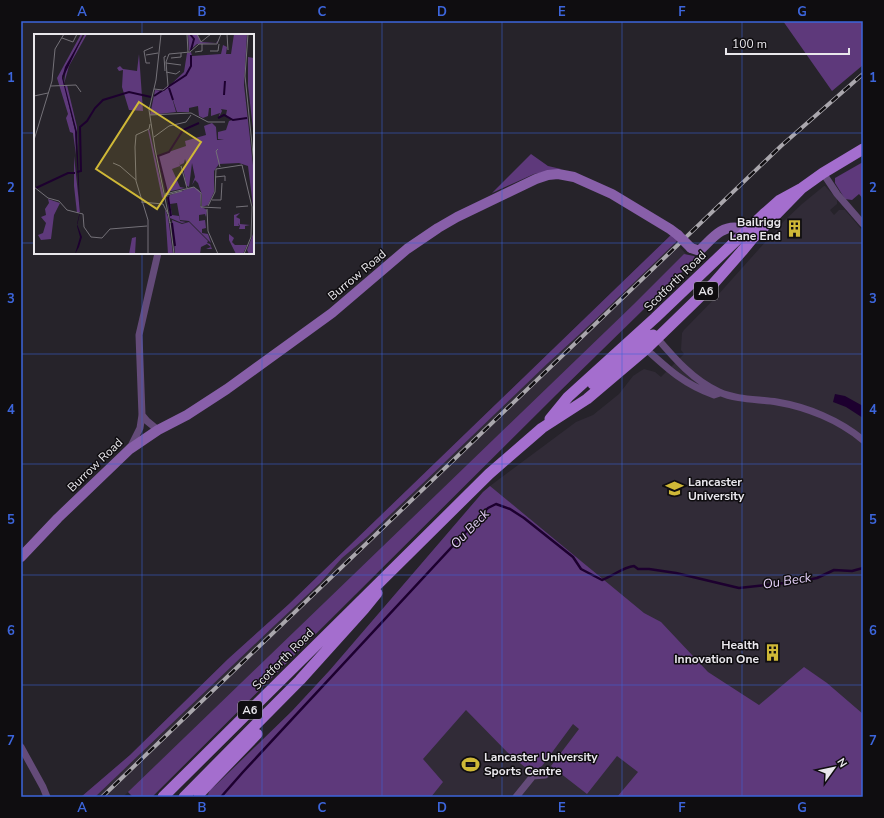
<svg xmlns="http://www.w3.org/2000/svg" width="884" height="818" viewBox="0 0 884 818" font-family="'Nunito Sans',sans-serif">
<rect width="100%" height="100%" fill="#26232a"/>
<!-- built -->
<path fill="#312b37" d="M824,186H825L837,199V204L830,210L834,215L839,210H845L863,231V797H203L292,711L330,670L483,492L490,486L576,422L593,415L619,394L633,376L639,372L644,369L655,372L661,377L684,354L681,350L682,333L684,330L717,296L784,221L802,204Z
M670,236L693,262L557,394L152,797H133L128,792L123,797H81L130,755L228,659L289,604Z"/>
<!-- green -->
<path fill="#5e397b" d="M783,21H863V65L832,91Z
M531,154L548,166L561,169L534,174L492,193Z
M863,162V199L859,194L852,200L845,199L835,183V178Z
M672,234L676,237L677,241L596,319L548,363L367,537L342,558L320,583L276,624L95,797H81L130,755L228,659L289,604Z
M684,254L694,256L696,258L557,394L152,797H133L128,792L634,304Z
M490,486L644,613L661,622L708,672L759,705L804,667L827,683L863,714V797H617L638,772L617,756L587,794L551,766L579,729L573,724L542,766L531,772L510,755L466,710L423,759L443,782L431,797H207L210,790L216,785L292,711L330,670L483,492Z"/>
<!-- water -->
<path fill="#1d002f" d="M835,394L845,396L863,406V418L846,407L833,402Z"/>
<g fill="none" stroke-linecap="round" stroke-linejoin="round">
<!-- stream -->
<path stroke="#1d002f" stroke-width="2.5" d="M221,797L243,772L488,508L496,504L510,509L524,518L573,557L581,569L602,580C613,576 623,567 634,566L638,569H649L676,573L739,588L802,581L817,578L834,570L852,571L863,568"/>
<!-- street -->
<path stroke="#644b79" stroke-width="7" d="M823,173L837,194L863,224
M657,338C675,359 693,380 719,392C737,400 758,399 777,402C807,407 839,420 863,440
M646,349C669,370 684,384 714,395L720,393
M142,415L147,421L158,430
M130,448L140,428L142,415L139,335L158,253
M21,747L43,787L47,797
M516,797L533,776L545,775"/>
<!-- secondary -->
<path stroke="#885fa9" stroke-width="10" d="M691,248L697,250H700C712,239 721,225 739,228L744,232
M21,557L58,518L130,449L158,430L187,415L227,389L332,313L407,249L438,228L457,217L536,179L548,175L558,174L574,177L612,194L670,229L678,235"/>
<!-- primary -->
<path stroke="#a46ece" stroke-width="11" d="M593,384L646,337L653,335L657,338
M550,419L568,397L655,318L764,214L780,200L802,188L823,173L863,149
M163,797L489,474L542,428L587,399L646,349L714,283L743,250L752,239L802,188
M184,797L300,680L364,609L377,593
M199,797L200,793L257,734"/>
<defs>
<path id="rail" d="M102,797L781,146L863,74"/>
</defs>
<!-- rail casing -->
<use href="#rail" stroke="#aaa7ad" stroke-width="4"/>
<!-- rail -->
<use href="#rail" stroke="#0f0d10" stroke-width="2.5" stroke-dasharray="8" stroke-linecap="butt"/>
<!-- secondary-bridge -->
<path stroke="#885fa9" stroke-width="10" d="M678,235L691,248"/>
</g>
<!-- grid -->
<path fill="none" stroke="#3c65db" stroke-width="1" stroke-opacity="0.55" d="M142,21V35M262,21V797M382,21V797M502,21V797M622,21V797M742,21V797M21,133H35M253,133H863M21,243H35M253,243H863M142,253V797M21,354H863M21,464H863M21,575H863M21,685H863"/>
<!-- icons -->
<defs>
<symbol id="building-bare" viewBox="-9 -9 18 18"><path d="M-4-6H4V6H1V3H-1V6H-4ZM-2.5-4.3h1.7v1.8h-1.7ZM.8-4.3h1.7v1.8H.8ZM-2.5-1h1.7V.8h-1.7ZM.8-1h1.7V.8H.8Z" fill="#cfb837" stroke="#0f0d10" stroke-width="2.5" paint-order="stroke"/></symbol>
<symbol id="university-bare" viewBox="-9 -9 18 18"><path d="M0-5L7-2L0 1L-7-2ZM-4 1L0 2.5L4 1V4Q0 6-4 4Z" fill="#cfb837" stroke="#0f0d10" stroke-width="2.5" paint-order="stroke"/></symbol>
<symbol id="stadium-bare" viewBox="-9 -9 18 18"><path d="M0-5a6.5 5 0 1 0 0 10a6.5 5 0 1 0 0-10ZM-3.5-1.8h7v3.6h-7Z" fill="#cfb837" stroke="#0f0d10" stroke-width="2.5" paint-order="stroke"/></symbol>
</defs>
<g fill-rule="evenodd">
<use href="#building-bare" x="782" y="216" width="25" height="25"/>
<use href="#university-bare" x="662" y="476" width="25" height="25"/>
<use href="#building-bare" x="760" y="640" width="25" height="25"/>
<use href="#stadium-bare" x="458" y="752" width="25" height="25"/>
</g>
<g text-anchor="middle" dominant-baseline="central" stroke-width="3" stroke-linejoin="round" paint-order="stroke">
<!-- shield labels -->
<g fill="#0f0d10" stroke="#a8a6aa" stroke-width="1">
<rect x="694" y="282" width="24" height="18" rx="3"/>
<rect x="238" y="701" width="24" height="18" rx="3"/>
</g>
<g font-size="11" font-weight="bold" fill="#e9e7ec">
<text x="706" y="291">A6</text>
<text x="250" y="710">A6</text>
</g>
<!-- poi labels -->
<g font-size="12" font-weight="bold" fill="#e9e7ec" stroke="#0f0d10" text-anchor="end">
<text x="781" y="222">Bailrigg<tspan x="781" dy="14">Lane End</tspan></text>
<text x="688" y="482" text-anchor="start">Lancaster<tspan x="688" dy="14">University</tspan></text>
<text x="759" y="645">Health<tspan x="759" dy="14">Innovation One</tspan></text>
<text x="484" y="757" text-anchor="start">Lancaster University<tspan x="484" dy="14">Sports Centre</tspan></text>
</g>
<!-- street labels -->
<g font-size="12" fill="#e9e7ec" stroke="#0f0d10">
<text transform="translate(357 275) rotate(-40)">Burrow Road</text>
<text transform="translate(675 281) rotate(-44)">Scotforth Road</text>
<text transform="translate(95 465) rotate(-44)">Burrow Road</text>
<text transform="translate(283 659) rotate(-45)">Scotforth Road</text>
</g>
<!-- water labels -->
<g font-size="13" font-style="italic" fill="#e2cef5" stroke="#0f0d10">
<text transform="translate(470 529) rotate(-46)">Ou Beck</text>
<text transform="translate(787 581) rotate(-9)">Ou Beck</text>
</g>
</g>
<!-- overview -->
<g transform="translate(34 34)">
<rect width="220" height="220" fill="#26232a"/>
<path d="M47,0H49L28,42L41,97L42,121L39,99L36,98L32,84L34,80L23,44ZM51,0H53L35,32L30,50L32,34ZM154,0H163L167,8L182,9L186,4L183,9L163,10L155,17ZM200,0H213L210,51L220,140V220H215L213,216L219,200V172L214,132L205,129L185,130L180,137V158L174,171L168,173V161L164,149L161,146L158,151L161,143L158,129L155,153L152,151L149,133L153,131L151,125L150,129L146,131L145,127L146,132L138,135L146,153L151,154L133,158L123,122L152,112L151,107L172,101L170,92L178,89L182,93L183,106H190L184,105V98L192,96L195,87L198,86L192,81L193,76L187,75L188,77L184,85L186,79L177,82V74H175L174,82L169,84L165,82L164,72L155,74V78H143L137,60L142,78L116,81L121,56L130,57L150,38L153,19L157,18L158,22L187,20L189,11L193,13L192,20H197ZM105,20L109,77L95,76L88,53L89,36L85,37L83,34L86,32L89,35L103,37ZM214,23L220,24V103L214,52ZM30,51H33L43,93L44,120L42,96ZM115,95L130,163L128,164L114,96ZM40,122L46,178L43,179L40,152ZM159,153L165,156L167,161L166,172L173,176L172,183L171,180L165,181V187L171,186L172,194L168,195V199L174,200L177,209L155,187L146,186L143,169L136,170L138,181L145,182L146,187L152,188L148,189L136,184L133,162L135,164L136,161ZM14,165L26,169L20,181L17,205L7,206L4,201L9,199L12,189L7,183L12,181L11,175L15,169ZM131,175L134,183L139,220H134ZM206,179L202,183L206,185V190L216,191L211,192V195H205L206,192L204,189L205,192H200V181ZM138,186L148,190L155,188L174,207L173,209L176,210L178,215H172L177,213L173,210L167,213L166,220H141ZM195,200L200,204L198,208L201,211H213L209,220H202L195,206ZM102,203L101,220H95L98,204Z" fill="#5e397b"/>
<path d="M50,0L29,44L43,98L46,177L43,190L48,203L45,213L41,220L46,203L43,192L46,179L41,96L28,44L31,33Z" fill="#1d002f"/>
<path fill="none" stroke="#1d002f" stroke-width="2" d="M156,0L160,5L157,16M135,54L139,66M190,61L191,47M120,62L152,41L157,32V21M184,84L190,81L199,86L213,84M43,138L47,137L46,93L53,87L61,74L69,66L95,58L117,63M2,154L34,139H41M133,158L124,122L135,118L149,96L165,89M134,163L137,182M138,189L141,212"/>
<path fill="none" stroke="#747178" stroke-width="1" d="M153,0L154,18M163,0L167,8L177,0M193,0L194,16M214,0L211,42L220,130M28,4L39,8L43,0M176,17H184L185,10M161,18L168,17V10M112,21L124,19M137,24L147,23V19M116,29H112L110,17L119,13M132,29L147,31M131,37L130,23L132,22M132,38L142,40L146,37M17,52L42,51L47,58M120,55L129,56L134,52L132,28L135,20L156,18L165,10H183L187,0M0,62L14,59M116,81L157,79L174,88H191M120,103L135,92L152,88L157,81M0,106L18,47L21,15L30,0M121,115L115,76L122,46L127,0M121,115L136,189M184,115L182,117L186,133M79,129L86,132L102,146M147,132L153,154M181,143L191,142V147M0,153L14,164L25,167L33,176L49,180L50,193L57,203L68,204L76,195L113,192M131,160L160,153L167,159V173L187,174M133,161L148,157M178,166H187L188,149M107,168L129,170L134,180M174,172L181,158L182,135L208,131L218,173L217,203L210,220M202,173L214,172M173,175L174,197L184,220M136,188L140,220M114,220V186L102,147L101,113L102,101L115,95L116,90"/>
<path fill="#cfb837" fill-opacity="0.15" stroke="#cfb837" stroke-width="2" d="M105,68L167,108L123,175L62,135Z"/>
<rect width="220" height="220" fill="none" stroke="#e9e7ec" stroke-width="2"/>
</g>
<!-- border -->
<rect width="884" height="818" fill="none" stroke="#0f0d10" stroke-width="44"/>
<!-- north arrow -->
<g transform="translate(834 768) rotate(57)" stroke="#0f0d10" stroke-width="3" paint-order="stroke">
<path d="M0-3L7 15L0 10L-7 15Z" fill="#e9e7ec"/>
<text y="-6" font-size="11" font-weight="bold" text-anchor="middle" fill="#e9e7ec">N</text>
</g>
<!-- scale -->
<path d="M726 48v6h123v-6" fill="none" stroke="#e9e7ec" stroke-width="2"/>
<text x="732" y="48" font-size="12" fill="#e9e7ec" stroke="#0f0d10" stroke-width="3" paint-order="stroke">100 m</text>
<rect x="22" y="22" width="840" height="774" fill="none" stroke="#3c65db" stroke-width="1.5"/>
<g font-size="13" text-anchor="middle" font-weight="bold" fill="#3c65db">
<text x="82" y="16">A</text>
<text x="202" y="16">B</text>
<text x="322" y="16">C</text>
<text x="442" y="16">D</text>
<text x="562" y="16">E</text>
<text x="682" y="16">F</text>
<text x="802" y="16">G</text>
<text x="11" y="82">1</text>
<text x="873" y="82">1</text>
<text x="11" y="192">2</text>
<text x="873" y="192">2</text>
<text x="11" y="303">3</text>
<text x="873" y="303">3</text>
<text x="11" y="414">4</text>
<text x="873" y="414">4</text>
<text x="11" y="524">5</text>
<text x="873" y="524">5</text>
<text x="11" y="635">6</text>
<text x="873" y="635">6</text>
<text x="11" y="745">7</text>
<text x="873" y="745">7</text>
<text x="82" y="812">A</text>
<text x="202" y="812">B</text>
<text x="322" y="812">C</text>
<text x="442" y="812">D</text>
<text x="562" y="812">E</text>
<text x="682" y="812">F</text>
<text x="802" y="812">G</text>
</g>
</svg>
